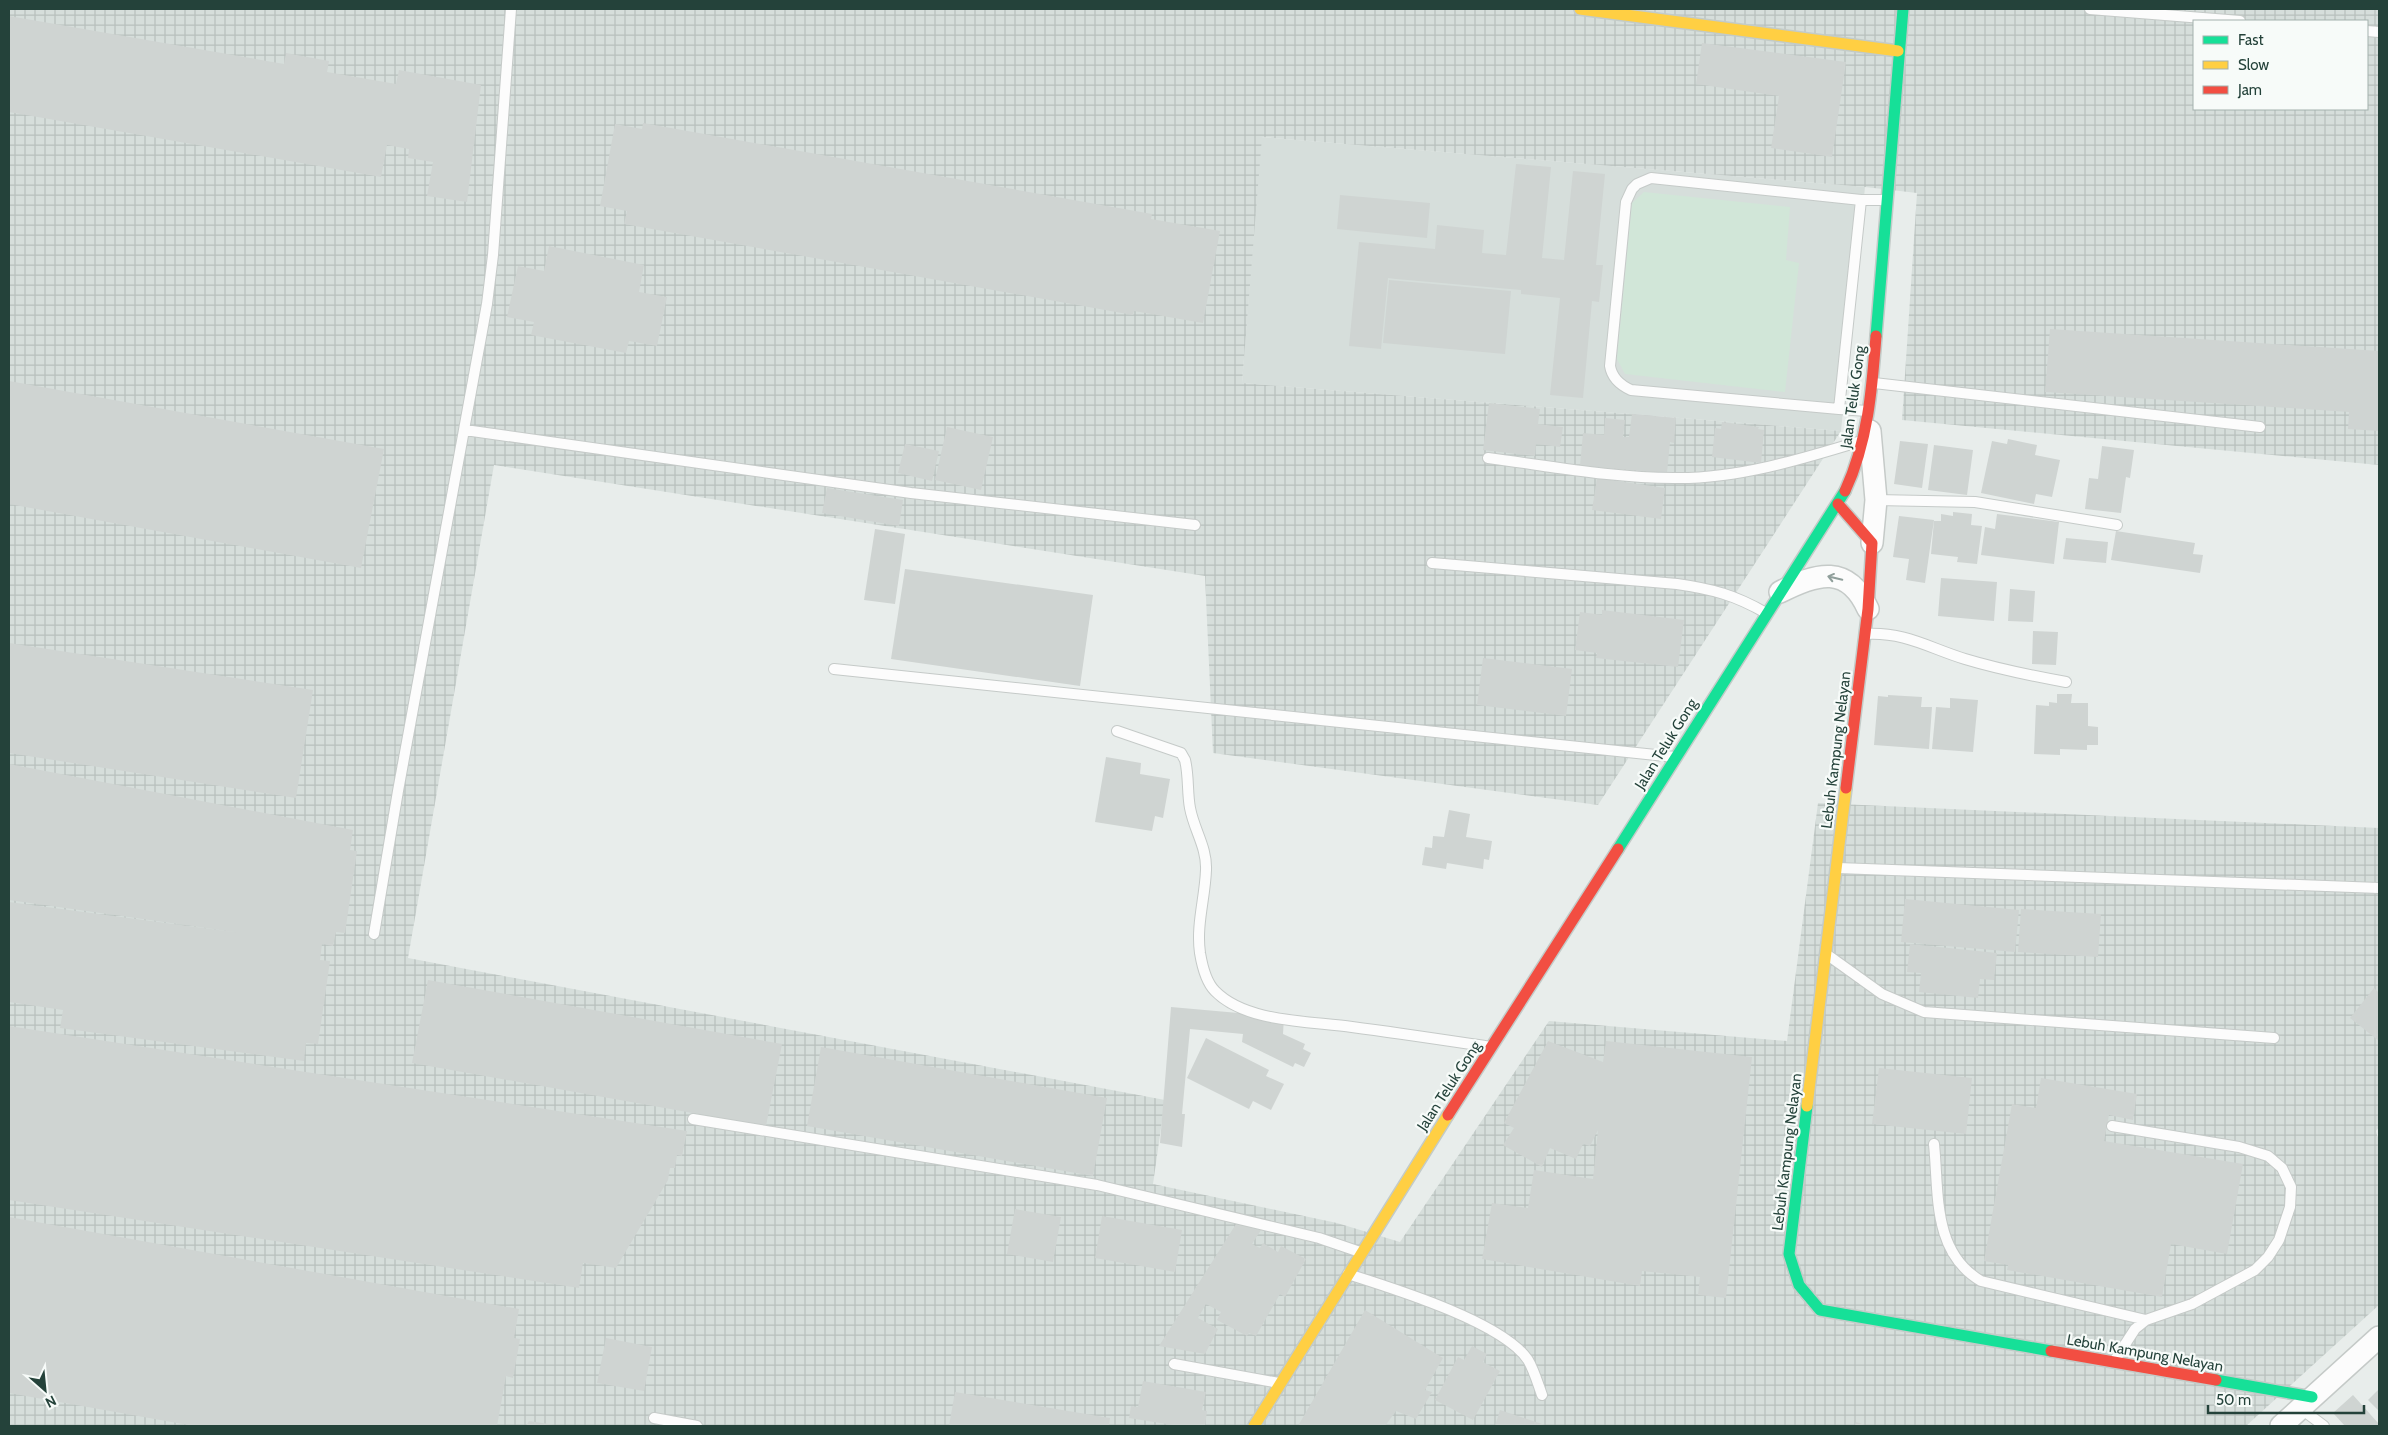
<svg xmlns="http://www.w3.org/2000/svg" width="2388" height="1435" viewBox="0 0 2388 1435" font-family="Cabin,sans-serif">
<defs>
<pattern id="industrial-grid" width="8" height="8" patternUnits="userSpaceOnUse" patternTransform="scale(1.25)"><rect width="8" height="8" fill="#d6dedb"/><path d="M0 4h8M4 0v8" fill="none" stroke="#b8c0bd"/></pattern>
</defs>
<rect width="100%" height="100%" fill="#e8edeb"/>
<!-- built -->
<path fill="#d6dedb" d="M1261,137L1865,187L1841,431L1242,383Z"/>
<!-- industrial -->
<path fill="url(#industrial-grid)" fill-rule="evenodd" d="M9,9H2379V465L1902,420L1917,193L1865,187L1262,137L1242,383L1841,431L1598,805L1213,753L1205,576L494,465L408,958L1165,1100L1153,1184L1337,1223L1400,1242L1549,1021L1787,1041L1818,803L2379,828V1127L2376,1131L2379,1141V1305L2246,1426H9ZM2194,21H2367V109H2194Z"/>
<!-- green -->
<path fill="#d1e6d8" d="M1644,192L1790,207L1786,260L1799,263L1785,392L1625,374L1617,359L1632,203Z"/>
<!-- building -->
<path fill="#cfd4d2" d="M9,16L284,64L286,53L329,61L327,72L396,84L399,70L481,85L467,202L427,196L433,162L408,158L409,149L387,145L381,177L9,112Z
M1702,43L1846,62L1832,157L1771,148L1779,96L1696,84Z
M643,123L1152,214L1151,219L1220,231L1203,323L1134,311L1133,315L624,224L627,211L600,206L615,124L642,129Z
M1516,164L1551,167L1542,258L1564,260L1573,171L1605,174L1596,265H1603L1599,302L1592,301L1583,398L1550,395L1560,298L1521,294V290L1396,279L1397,269L1396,279L1388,278L1381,349L1349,346L1359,242L1435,249L1437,225L1484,230L1482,253L1506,255Z
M1340,195L1430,203L1427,238L1337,229Z
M549,246L644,265L639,292L667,297L657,346L629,341L626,353L531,335L534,322L507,317L518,266L544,271Z
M1389,280L1511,291L1505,354L1383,343Z
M2050,329L2379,351V431L2348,429L2349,412L2045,392Z
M9,381L384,449L361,568L9,504Z
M1489,403L1540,409L1538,424L1563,427L1560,447L1536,444L1535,456L1483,450Z
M1632,414L1676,418L1674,443L1670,442L1667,473L1580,466L1583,433L1604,435L1605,418L1625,420L1623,437H1629Z
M1722,422L1759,427L1758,429L1764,430L1761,463L1712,457L1715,428L1721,429Z
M947,427L993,437L981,490L935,480Z
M2008,439L2037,445L2035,455L2060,460L2052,497L2036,494L2034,504L1981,493L1992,441L2007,444Z
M1900,441L1928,444L1922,488L1894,484Z
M905,444L939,451L932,481L898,473Z
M1934,445L1973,450L1967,495L1928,490Z
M2102,446L2134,450L2130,478L2126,477L2121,513L2085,509L2089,478L2098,479Z
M1597,478L1665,488L1661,519L1592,510Z
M827,488L903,500L899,526L822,513Z
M1953,512L1972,514L1971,525L1982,526L1977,564L1957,562L1958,557L1931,554L1934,521H1941V514L1953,516Z
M1997,514L2059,522L2054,564L1981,555L1985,527L1995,529Z
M1899,516L1934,520L1925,583L1906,580L1909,559L1893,557Z
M875,529L905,534L895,604L864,600Z
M2116,531L2195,543L2193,554L2203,555L2200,573L2111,560Z
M2066,538L2108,542L2106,563L2063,559Z
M905,569L1093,595L1080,686L891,659Z
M1941,578L1997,582L1994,621L1938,616Z
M2010,589L2035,591L2033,622L2008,621Z
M1602,610L1684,620L1678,667L1596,658L1597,653L1575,650L1580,612L1602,615Z
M2033,631L2058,632L2056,665L2032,664Z
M9,643L313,690L296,798L9,753Z
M1483,658L1572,669L1566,716L1477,705Z
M2057,694H2072L2071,703H2088V726L2098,727V745H2087V750L2060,749V755L2034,754L2036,705L2049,706V702L2057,703Z
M1888,695L1922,697L1921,707H1932L1929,749L1874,745L1878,696L1888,697Z
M1950,698L1978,700L1973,752L1932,749L1936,707L1950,708Z
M1106,757L1141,763L1140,774L1170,779L1163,818L1155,816L1152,831L1095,822Z
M9,764L353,830L350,850L357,851L345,933L336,932L333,946L322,944L320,960L330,961L318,1044L306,1043L304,1061L60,1028L63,1010L9,1002V902L241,933L9,900Z
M1449,810L1470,814L1466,837L1492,841L1489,860L1484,859L1483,869L1447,863L1446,869L1422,865L1425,847L1432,848L1433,836L1444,837Z
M1905,899L2019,910L2015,952L1901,942Z
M2021,909L2101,914L2098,957L2018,952Z
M1910,944L1997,953L1994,980L1980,979L1978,998L1919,992L1921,973L1907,972Z
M428,980L782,1044L766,1126L412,1063Z
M2374,988L2379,993V1041L2350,1018Z
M1171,1007L1284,1017L1283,1034L1305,1044L1303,1049L1311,1053L1304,1067L1295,1063L1293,1067L1242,1042L1243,1034L1190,1029L1182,1114H1185L1182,1147L1160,1143Z
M9,1026L687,1131L682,1156L677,1155L675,1168H670L668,1180L616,1268L583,1263L579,1288L9,1200Z
M1206,1038L1269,1070L1266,1076L1284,1084L1271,1110L1253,1101L1249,1109L1187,1078Z
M1548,1041L1603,1062L1606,1041L1752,1057L1726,1298L1698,1295L1700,1277L1642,1271L1640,1286L1482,1259L1492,1203L1528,1208L1534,1170L1593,1179L1598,1130L1590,1146L1583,1144L1576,1159L1550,1148L1542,1167L1503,1145L1514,1128L1504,1123Z
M821,1047L1107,1098L1093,1176L807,1126Z
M1879,1068L1972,1078L1966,1134L1872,1124Z
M2041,1078L2137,1094L2133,1120L2109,1115L2104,1141L2243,1164L2227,1254L2171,1244L2162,1297L2007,1270L2008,1265L1984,1261L2012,1104L2036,1108Z
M1015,1209L1061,1217L1053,1262L1007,1254Z
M1102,1216L1182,1230L1175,1272L1095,1258Z
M9,1217L519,1309L514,1338L520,1339L513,1378L506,1376L497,1426H194L9,1393Z
M1236,1224L1261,1230L1252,1244L1260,1248L1263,1243L1278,1252L1281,1246L1306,1259L1285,1297L1280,1294L1256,1336L1249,1333L1247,1336L1217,1320L1221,1312L1206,1304L1198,1318L1218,1329L1205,1354L1159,1346Z
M1365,1310L1443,1358L1425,1390L1432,1392L1416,1419L1396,1411L1385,1426H1298Z
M606,1338L652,1347L644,1391L597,1383Z
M1472,1346L1487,1354L1483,1362L1500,1371L1473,1420L1435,1400L1458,1357L1464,1360Z
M1143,1381L1206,1392L1202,1410L1207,1411L1205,1426H1179L1129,1418L1131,1406L1138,1407Z
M2379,1389V1411L2368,1400Z
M955,1392L1110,1418L1109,1426H949Z
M2353,1395L2379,1424V1426H2345L2333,1413Z
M1500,1410L1548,1426H1495Z
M529,1421L555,1425V1426H526Z
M1856,1422L1868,1426H1855Z"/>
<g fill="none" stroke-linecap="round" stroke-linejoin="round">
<defs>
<path id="lane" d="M2090,9L2240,21
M2367,31L2379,32
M1874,383L2260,427
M1839,409L1631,390C1620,385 1612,378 1610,366L1626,202L1632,189L1637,184L1651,178L1861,200
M1867,411L1839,409L1861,200H1886
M465,430L911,493L1195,525
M1488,458C1550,466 1613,478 1674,478C1737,479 1802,459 1861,441
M1876,500L1975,502L2117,525
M1432,563L1677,584C1712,589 1735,595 1766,613
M1866,634C1906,632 1929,648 1965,659C1998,669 2033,676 2066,682
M834,669L1675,757
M1117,731L1181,753L1185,760C1189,776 1187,792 1190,808C1194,830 1207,847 1206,870C1205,898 1196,925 1200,953C1202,965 1206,982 1215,991C1246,1023 1311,1021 1352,1027C1398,1033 1444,1040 1491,1047
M1838,868L2379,888
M374,934L398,791L487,304L493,255L511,9
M1829,956L1882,994L1924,1012L2274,1038
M693,1119L1097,1185L1319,1238L1360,1252
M2112,1126L2239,1147L2268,1156L2282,1168L2291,1187L2290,1207L2279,1240L2268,1257L2255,1270L2192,1304L2146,1320L2135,1329L2115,1360
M1934,1144C1939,1193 1932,1252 1981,1281L2146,1320
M1348,1274C1392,1288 1503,1322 1528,1360C1534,1370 1538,1384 1542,1395
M1174,1364L1279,1383
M2300,1408L2324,1426
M654,1418L697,1426"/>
<path id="street" d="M1870,431L1876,500L1872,543
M1780,592C1817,573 1848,564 1868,609
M2281,1426L2379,1337"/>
<path id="fast" d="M1876,336L1903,9
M1618,849L1845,491
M1807,1106L1789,1254L1799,1285L1820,1310L2051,1351
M2216,1380L2312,1397"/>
<path id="slow" d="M1580,9L1898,51
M1807,1106L1846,788
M1254,1426L1448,1115"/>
<path id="jam" d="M1845,491C1868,442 1872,389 1876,336
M1838,504L1872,543L1868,609L1846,788
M1448,1115L1618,849
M2051,1351L2216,1380"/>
</defs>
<!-- lane casing -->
<use href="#lane" stroke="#c5cac8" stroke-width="12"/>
<!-- street casing -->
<use href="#street" stroke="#c5cac8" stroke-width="24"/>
<!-- fast casing -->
<use href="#fast" stroke="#c3cbc8" stroke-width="14"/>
<!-- slow casing -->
<use href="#slow" stroke="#c3cbc8" stroke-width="14"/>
<!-- jam casing -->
<use href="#jam" stroke="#c3cbc8" stroke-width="14"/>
<!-- lane -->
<use href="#lane" stroke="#fcfcfc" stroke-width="10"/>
<!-- street -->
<use href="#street" stroke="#fcfcfc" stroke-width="21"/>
<!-- fast -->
<use href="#fast" stroke="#16e098" stroke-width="11"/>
<!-- slow -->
<use href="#slow" stroke="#ffcf43" stroke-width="11"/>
<!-- jam -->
<use href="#jam" stroke="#f24e42" stroke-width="11"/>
</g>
<!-- one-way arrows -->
<defs><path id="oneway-shaft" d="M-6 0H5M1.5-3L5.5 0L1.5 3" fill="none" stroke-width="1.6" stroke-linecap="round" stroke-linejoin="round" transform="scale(1.25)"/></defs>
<use stroke="#909f9b" href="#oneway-shaft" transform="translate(1835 578) rotate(-167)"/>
<g text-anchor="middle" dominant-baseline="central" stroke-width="4.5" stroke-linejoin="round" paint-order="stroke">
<!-- street labels -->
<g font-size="15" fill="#24423a" stroke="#f7fbf9">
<text transform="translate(1853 397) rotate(-82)">Jalan Teluk Gong</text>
<text transform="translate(1666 744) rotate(-58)">Jalan Teluk Gong</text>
<text transform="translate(1836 750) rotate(-83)">Lebuh Kampung Nelayan</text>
<text transform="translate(1449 1086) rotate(-57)">Jalan Teluk Gong</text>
<text transform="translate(1787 1152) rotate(-83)">Lebuh Kampung Nelayan</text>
<text transform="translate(2145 1353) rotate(10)">Lebuh Kampung Nelayan</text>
</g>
</g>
<!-- border -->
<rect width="2388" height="1435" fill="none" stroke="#24423a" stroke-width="20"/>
<!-- legend -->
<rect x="2193" y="20" width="175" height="90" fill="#f7fbf9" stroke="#a3b1ad"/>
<rect x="2203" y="36" width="25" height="8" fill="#16e098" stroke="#a3b1ad"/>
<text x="2238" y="45" font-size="15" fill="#24423a">Fast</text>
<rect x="2203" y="61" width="25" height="8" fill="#ffcf43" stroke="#a3b1ad"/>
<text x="2238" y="70" font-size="15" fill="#24423a">Slow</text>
<rect x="2203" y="86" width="25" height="8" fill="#f24e42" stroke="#a3b1ad"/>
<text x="2238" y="95" font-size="15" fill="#24423a">Jam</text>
<!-- north arrow -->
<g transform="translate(45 1390) rotate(153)" stroke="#f7fbf9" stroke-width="4" paint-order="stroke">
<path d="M0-4L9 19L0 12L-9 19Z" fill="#24423a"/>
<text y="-8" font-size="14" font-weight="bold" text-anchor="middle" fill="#24423a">N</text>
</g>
<!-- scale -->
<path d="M2208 1405v8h156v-8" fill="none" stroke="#24423a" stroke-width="2.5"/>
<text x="2216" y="1405" font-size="15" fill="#24423a" stroke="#f7fbf9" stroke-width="4" paint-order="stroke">50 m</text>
</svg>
